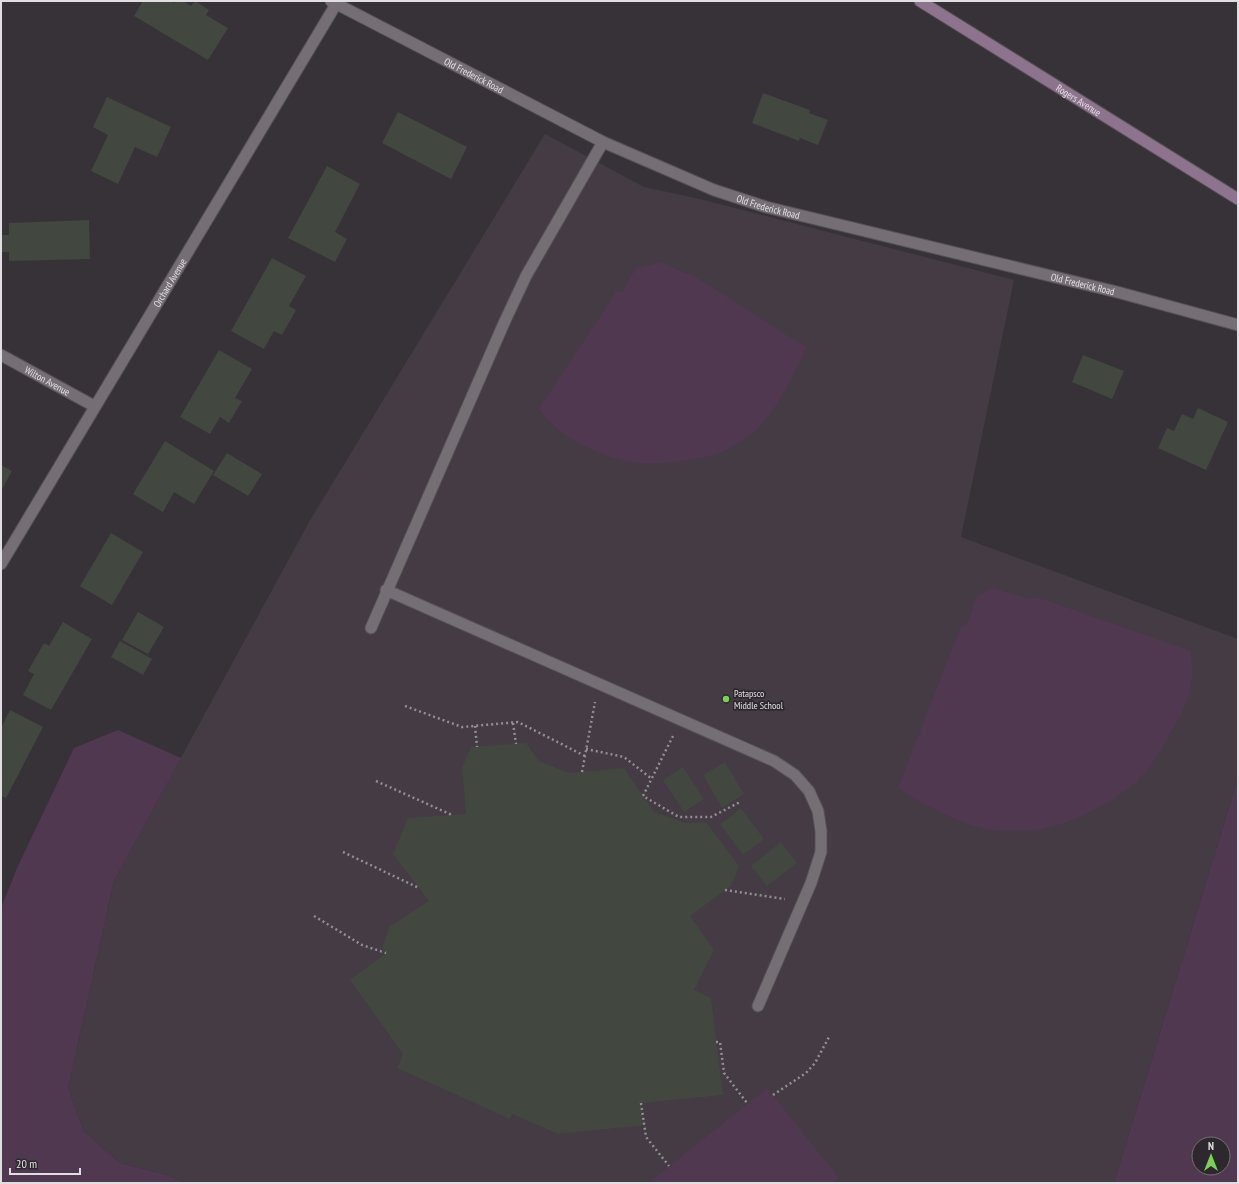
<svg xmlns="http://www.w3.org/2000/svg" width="1239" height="1184" viewBox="0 0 1239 1184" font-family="'PT Sans Narrow',sans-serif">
<rect width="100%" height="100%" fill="#373237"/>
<!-- built -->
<path fill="#443b45" d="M545,134L644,187L700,199L1014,280L961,537L1238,639V778L1114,1183H185L167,1175L120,1163L84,1131L68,1088L114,881L309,522Z"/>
<!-- green -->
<path fill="#4f3850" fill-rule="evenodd" d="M663,262L686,274H691L806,347C794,375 777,411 754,432C747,438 729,449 720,453C703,459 660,465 642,463C604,460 561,440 539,409L616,292H622L636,268Z
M993,588L1030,599L1037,597L1191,651C1191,660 1193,670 1192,679C1190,699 1179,720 1168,737C1160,751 1151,767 1139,779C1118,801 1067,826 1037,830C1024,831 1008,831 994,830C963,827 924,805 898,788L961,626L967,625L977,596Z
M118,730L181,758L114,881L68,1088L84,1131L120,1163L167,1175L185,1183H1V908L17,868L74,748Z
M1238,778V1183H1114ZM1199,1144H1223V1168H1199Z
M767,1088L839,1178L833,1183H648Z"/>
<!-- building -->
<path fill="#424740" d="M143,1H170L174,3L176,1H183L191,6L195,1L209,10L206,15L228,28L208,60L134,16Z
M763,93L810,110L809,113L828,120L818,145L800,138L799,141L752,123Z
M107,97L171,127L157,157L135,147L118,184L91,171L108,135L93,127Z
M398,112L467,147L451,179L382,143Z
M327,166L360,184L335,232L347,239L335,262L288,238Z
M89,220L90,259L9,261V252H1V235H9V223Z
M272,258L306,276L289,306L296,310L282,335L274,331L264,349L231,331Z
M219,350L252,369L235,398L242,401L229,423L220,417L210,434L180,417Z
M1083,355L1124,371L1112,399L1072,382Z
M1198,408L1228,422L1206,470L1158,448L1167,428L1174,431L1182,414L1193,419Z
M165,441L214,471L194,504L174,492L163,512L133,494Z
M227,453L262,474L248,496L213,475Z
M1,465L12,471L1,491Z
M111,533L143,552L112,605L80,586Z
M138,612L164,627L148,654L122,640Z
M63,622L92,639L51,710L23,695L34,674L28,671L44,643L49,646Z
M120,641L152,659L143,675L111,657Z
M10,710L43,727L6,798L1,796V728Z
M526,743L539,761L569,773L624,768L654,812L685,823L706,822L739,866L731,886L690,916L714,950L694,990L711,998L723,1095L641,1103L644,1125L558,1134L512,1114L510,1119L397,1068L403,1054L350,980L386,953L382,948L389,927L429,901L393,854L408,818L466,814L462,768L471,747Z
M725,762L744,794L722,808L703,775Z
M683,767L704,799L684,812L663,780Z
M741,808L764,839L743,855L720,824Z
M781,842L797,863L767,886L751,866Z"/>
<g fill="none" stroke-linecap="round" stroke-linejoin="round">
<defs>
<path id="service" d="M386,590L774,761L795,775L809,791L818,811L821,831V852L811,883L758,1006
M371,628L504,323L526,276L603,142"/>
<g id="minor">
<path id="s1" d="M331,1L603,142L714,190L766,207L1117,292L1238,325"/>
<path id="s2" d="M1,355L94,406"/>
<path id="s3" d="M1,564L338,1"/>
</g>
<g id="secondary">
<path id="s4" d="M920,1L1238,199"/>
</g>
</defs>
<!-- service casing -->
<use href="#service" stroke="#555155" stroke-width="13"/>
<!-- minor casing -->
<use href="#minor" stroke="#555155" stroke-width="13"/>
<!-- secondary casing -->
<use href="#secondary" stroke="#555155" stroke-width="13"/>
<!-- path -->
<path stroke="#928f92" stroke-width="2.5" stroke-dasharray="2 3" stroke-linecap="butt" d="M405,706L462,727L518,722L585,756
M513,723L516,744
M475,726L477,747
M673,736L643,796L679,817H711L740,802
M586,749L624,757L652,779
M582,772L595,702
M376,781L452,815
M343,852L419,888
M725,890L785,899
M314,916L362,945L386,953
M716,1042H720L724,1073L747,1103
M773,1095L806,1073L815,1063L829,1037
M641,1103L646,1137L669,1166"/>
<!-- service -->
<use href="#service" stroke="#756f75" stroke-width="11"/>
<!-- minor -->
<use href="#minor" stroke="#756f75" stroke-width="11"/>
<!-- secondary -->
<use href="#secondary" stroke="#8e738f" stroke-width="11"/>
</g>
<!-- markers -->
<circle fill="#7ad157" stroke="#2d282d" stroke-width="1.5" cx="726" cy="699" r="4"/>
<g text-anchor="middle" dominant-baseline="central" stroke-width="3.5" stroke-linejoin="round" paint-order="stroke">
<!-- street labels -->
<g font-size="10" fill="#e1dee1" stroke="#2d282d">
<text stroke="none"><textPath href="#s1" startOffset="161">Old Frederick Road</textPath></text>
<text stroke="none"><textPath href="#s4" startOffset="187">Rogers Avenue</textPath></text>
<text stroke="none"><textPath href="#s1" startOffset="484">Old Frederick Road</textPath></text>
<text stroke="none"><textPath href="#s3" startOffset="328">Orchard Avenue</textPath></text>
<text stroke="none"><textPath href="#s1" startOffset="808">Old Frederick Road</textPath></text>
<text stroke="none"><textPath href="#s2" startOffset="53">Wilton Avenue</textPath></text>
</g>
<!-- poi labels -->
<g font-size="10" fill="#e1dee1" stroke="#2d282d" text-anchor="start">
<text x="734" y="693">Patapsco<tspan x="734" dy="12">Middle School</tspan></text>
</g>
</g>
<!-- border -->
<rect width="1239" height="1184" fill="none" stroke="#e1dee1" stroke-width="4"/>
<!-- north arrow -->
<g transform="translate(1211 1156)"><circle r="19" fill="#2d282d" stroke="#757175"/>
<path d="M0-3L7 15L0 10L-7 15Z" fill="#7ad157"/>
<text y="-6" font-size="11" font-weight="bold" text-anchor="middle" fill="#e1dee1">N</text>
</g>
<!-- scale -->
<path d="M10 1168v6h70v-6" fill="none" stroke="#e1dee1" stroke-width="2"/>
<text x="16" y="1168" font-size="12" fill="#e1dee1" stroke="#2d282d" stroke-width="3" paint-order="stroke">20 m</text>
</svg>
